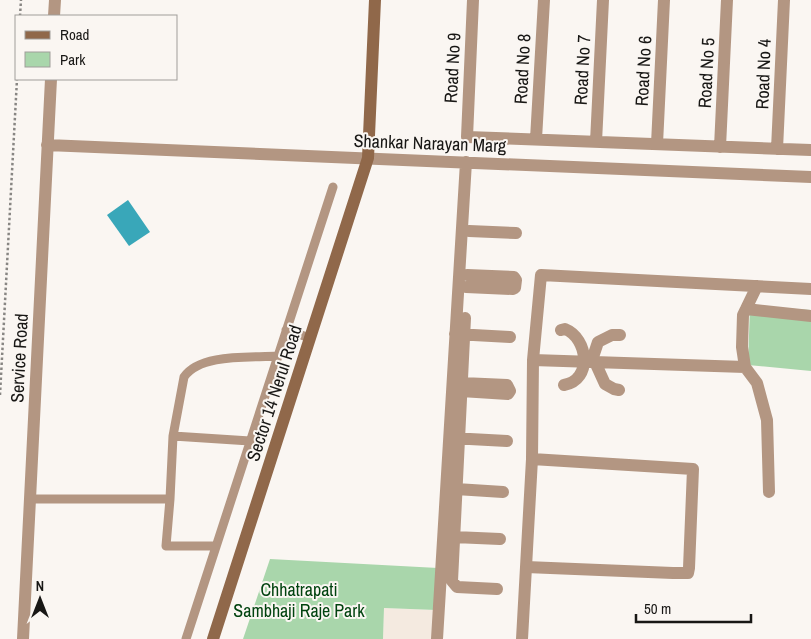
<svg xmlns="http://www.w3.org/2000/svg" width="811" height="639" viewBox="0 0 811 639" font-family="'Archivo Narrow',sans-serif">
<rect width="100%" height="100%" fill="#faf6f2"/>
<!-- built -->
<path fill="#f4eae0" d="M384,608L436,610L435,639H383Z"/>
<!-- green -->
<path fill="#a9d6ab" d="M750,306L811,310V371L748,365Z
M270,559L438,568L436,610L384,608L383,639H243Z"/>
<!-- water -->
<path fill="#39a7b9" d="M128,200L150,232L129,246L107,215Z"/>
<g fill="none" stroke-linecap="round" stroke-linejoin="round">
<!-- path -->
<path stroke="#888683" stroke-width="2.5" stroke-dasharray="2.5 2.5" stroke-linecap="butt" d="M20,16L21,0
M0,395L17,79"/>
<!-- lane -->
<path stroke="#b39682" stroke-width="9" d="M286,330L310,338
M173,436L250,441
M30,499H170L173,436L184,377C200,353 251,358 278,356
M170,499L166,546H216
M186,639L333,187"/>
<!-- street -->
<path stroke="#b39682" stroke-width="12" d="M473,0L467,137L811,150
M54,16L55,0
M536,139L544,0
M596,142L603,0
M657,144L664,0
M47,145L811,177
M720,147L727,0
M777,149L784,0
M469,231L516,233
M757,286L743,315L742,347L745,367L757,383L767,420L769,492
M466,287L513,289L515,288L516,280L514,277L467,275
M746,309L811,316
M465,318L452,581L457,587L497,589
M561,330L565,329C588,338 593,380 564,385
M455,334L510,337
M533,360L745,367
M619,390L614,389L605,384L595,362L593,357L598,342L612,335H620
M461,391L508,394L510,391L507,385L462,383
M451,438L507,441
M456,489L503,492
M454,537L500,539
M526,567L673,573H688L689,568L693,469L532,459
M23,639L51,79
M437,639L466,162
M522,639L532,459L533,360L541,275L811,289"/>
<!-- secondary -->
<path stroke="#90684a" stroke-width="12" d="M213,639L368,158L375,0"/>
</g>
<g text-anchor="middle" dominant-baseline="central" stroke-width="4" stroke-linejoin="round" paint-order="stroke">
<!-- street labels -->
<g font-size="18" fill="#181715" stroke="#faf6f2">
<text transform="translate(452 68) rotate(-87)">Road No 9</text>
<text transform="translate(522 69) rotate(-87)">Road No 8</text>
<text transform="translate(582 70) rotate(-87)">Road No 7</text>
<text transform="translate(643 71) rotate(-87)">Road No 6</text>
<text transform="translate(706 73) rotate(-87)">Road No 5</text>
<text transform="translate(763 74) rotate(-88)">Road No 4</text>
<text transform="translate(430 143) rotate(2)">Shankar Narayan Marg</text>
<text transform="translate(19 358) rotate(-87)">Service Road</text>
<text transform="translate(274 393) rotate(-72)">Sector 14 Nerul Road</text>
</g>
<!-- park labels -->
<g font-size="18" fill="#00430f" stroke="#faf6f2">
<text x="299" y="589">Chhatrapati<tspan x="299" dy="21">Sambhaji Raje Park</tspan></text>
</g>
</g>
<!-- legend -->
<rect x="15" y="15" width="162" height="65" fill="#faf6f2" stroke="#a09d9a"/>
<rect x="25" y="31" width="25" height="8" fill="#90684a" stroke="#a09d9a"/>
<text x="60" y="40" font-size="15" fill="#181715">Road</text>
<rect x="25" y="52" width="25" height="15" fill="#a9d6ab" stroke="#a09d9a"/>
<text x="60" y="65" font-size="15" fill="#181715">Park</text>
<!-- north arrow -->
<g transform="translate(40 599)" stroke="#faf6f2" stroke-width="4" paint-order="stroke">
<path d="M0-4L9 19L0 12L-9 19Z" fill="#181715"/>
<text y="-8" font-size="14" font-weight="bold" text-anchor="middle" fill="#181715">N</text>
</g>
<!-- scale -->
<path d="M636 614v8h115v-8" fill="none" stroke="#181715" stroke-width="2.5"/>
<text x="644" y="614" font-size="15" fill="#181715" stroke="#faf6f2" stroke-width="4" paint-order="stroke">50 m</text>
</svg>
